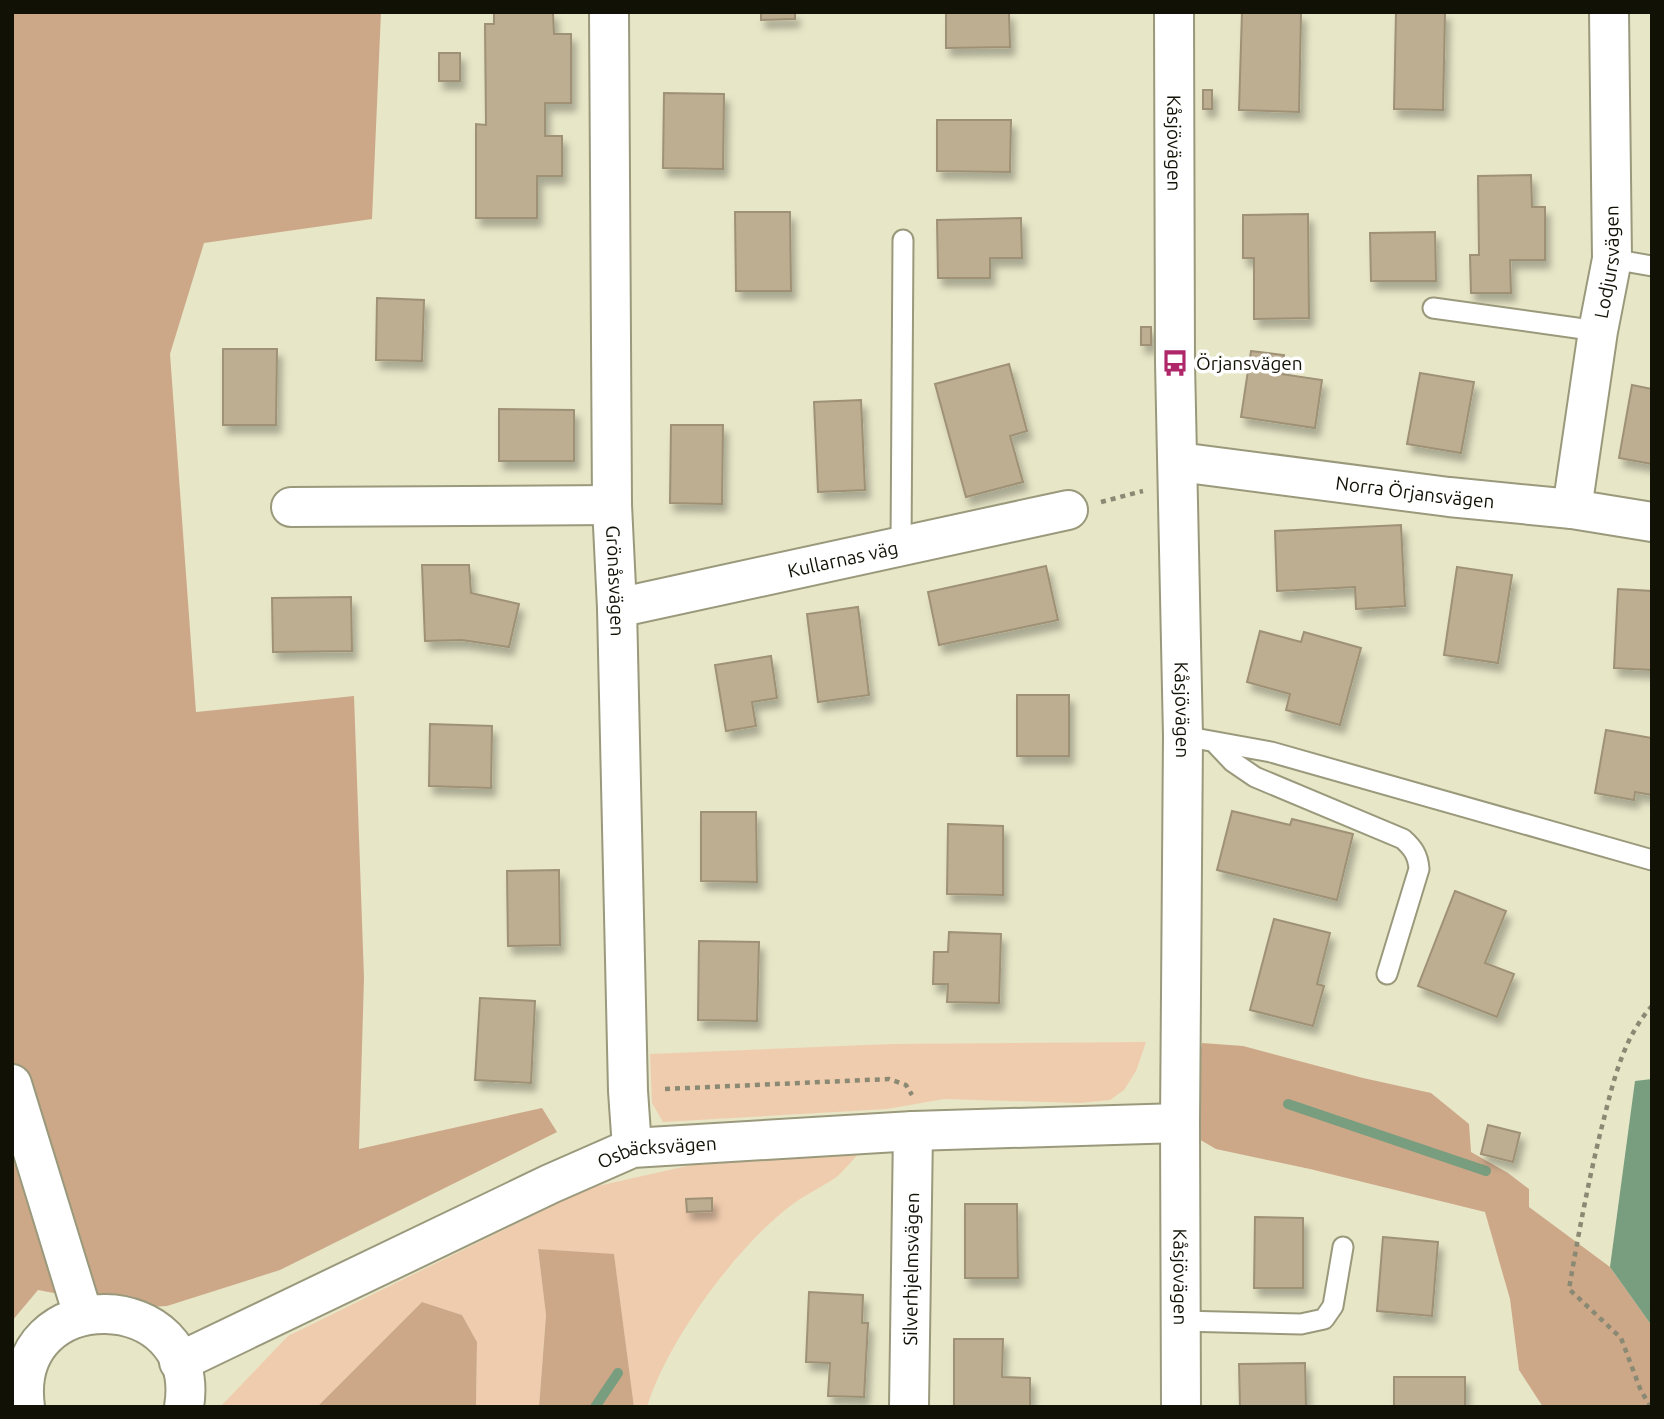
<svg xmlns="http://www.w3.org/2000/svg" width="1664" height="1419" viewBox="0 0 1664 1419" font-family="Ubuntu,sans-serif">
<defs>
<filter id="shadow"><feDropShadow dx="4.5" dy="8" stdDeviation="3.5" flood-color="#0004"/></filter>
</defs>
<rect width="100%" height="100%" fill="#e7e6c7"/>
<!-- green -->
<path fill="#f0ccae" d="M1146,1042L1136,1071L1124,1090L1110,1100L1080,1103L944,1099L887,1109L663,1122L652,1103L650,1054L891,1044Z
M857,1155C851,1162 845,1169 839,1175C825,1186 807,1193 793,1204C738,1244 667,1341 647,1407H634L614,1255L538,1249L546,1315L539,1407H476L477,1342L462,1315L422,1302L317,1407H220L288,1336L589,1188L709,1161Z"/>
<!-- forest -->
<path fill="#cca889" d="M12,12H381L372,219L204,243L170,354L196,712L354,696L364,978L359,1149L542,1108L557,1132L280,1270L167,1306L133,1308L38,1290L12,1321Z
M1202,1043L1243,1046L1363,1078L1431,1093L1469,1124L1471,1152L1508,1173L1529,1189V1207L1610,1267L1652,1326V1407H1543L1519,1370L1510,1299L1485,1212L1310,1169L1216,1149L1197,1138L1196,1077Z
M538,1249L614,1254L634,1407H539L546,1315Z
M422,1302L462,1315L477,1342L476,1407H317Z"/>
<!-- water -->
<path fill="#799d7f" d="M1652,1079V1326L1610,1267L1635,1081Z"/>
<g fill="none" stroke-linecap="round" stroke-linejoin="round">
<!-- stream -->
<path stroke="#799d7f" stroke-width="10" d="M1288,1104L1486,1171
M595,1407L618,1373"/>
</g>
<!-- building -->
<path fill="#bdae92" stroke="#9f9176" stroke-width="2" filter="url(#shadow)" d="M494,12H553L554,34H571V103H545V136H562V176H537V218H476V124L486,125L485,24H494Z
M761,12H795V19L761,20Z
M946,12H1009L1010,47L946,48Z
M1242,12L1301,13L1299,112L1239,110Z
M1396,12H1445L1443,110L1394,109Z
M439,53H460V81H439Z
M1203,90H1212V109H1203Z
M664,93L724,94L723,169L663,168Z
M937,120H1011L1010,172L937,171Z
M1531,175L1532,207H1545V260H1510L1511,293H1471L1470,255H1479L1478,176Z
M735,212H790L791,291H736Z
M1308,214L1309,318L1254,319V258H1243V215Z
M1021,218L1022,258H990V278H938L937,220Z
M1435,232L1436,281H1371L1370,233Z
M377,298L424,300L422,361L376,360Z
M1141,327H1151V345H1141Z
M223,349H277L276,425H223Z
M1251,351L1284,355L1281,374L1322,380L1315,428L1241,417Z
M1009,364L1027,431L1010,436L1023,482L966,497L935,384Z
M1420,373L1474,382L1461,453L1407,444Z
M1632,385L1652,389V464L1619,458Z
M861,400L865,490L818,492L814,402Z
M499,409L574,410V461H499Z
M671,425H723L722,504L670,503Z
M1401,525L1405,606L1356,609L1355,587L1277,591L1275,531Z
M422,565H469L471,593L519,604L509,647L462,640L425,641Z
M1046,566L1058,620L939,645L928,592Z
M1457,567L1512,575L1498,663L1444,655Z
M1618,589L1652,591V670L1614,668Z
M351,597L352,651L273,652L272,598Z
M858,607L869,695L818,702L807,614Z
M1260,631L1301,642L1304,632L1361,648L1340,725L1286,710L1290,694L1247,682Z
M771,656L777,698L752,702L756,726L726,731L715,665Z
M1017,695H1069V756H1017Z
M430,724L492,726L491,788L429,786Z
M1606,730L1652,738V795L1635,792L1634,800L1595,793Z
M1232,811L1290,825L1292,819L1353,834L1337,900L1217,870Z
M701,812H756L757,882L701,881Z
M948,824L1003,826V895L947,894Z
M559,870L560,945L508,946L507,871Z
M1455,891L1506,911L1485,963L1514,974L1497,1017L1418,986Z
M1274,919L1330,933L1317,984L1324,986L1313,1026L1250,1010Z
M949,932L1001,934L999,1003L947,1002L948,984H933L934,952H948Z
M699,941L759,942L757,1021L698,1020Z
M480,998L535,1001L531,1083L475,1080Z
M1488,1125L1520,1133L1513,1162L1481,1154Z
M712,1198V1211L687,1212L686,1199Z
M965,1204H1017L1018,1278H965Z
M1255,1217L1303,1218V1288H1254Z
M1383,1237L1438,1242L1432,1316L1377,1311Z
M809,1292L863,1295L862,1323H868L864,1397L828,1396L830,1363L806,1362Z
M954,1339H1003L1002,1377L1030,1378V1407H954Z
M1305,1363L1306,1407H1240L1239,1364Z
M1394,1377H1465V1407H1394Z"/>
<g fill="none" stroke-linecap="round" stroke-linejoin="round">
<defs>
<path id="service" d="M1612,259L1652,266
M1433,308L1598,331
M901,547L903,240
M1183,736L1271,752L1652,860
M1215,743L1233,762L1255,777L1403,839C1413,848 1418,855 1419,869L1387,974
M1180,1321L1301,1324L1324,1319L1333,1306L1343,1247"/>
<g id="minor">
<path id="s1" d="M609,12L612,505L617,608L628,1091L632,1148"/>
<path id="s2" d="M1174,12L1175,363L1183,736L1180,1123L1181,1407"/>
<path id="s3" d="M1179,462L1449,497L1572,509L1652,522"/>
<path d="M291,507L612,505"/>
<path id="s4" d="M1572,509L1598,331L1612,259L1609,12"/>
<path id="s5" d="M617,608L1068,510"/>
<path id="s6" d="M179,1362L550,1184L632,1148L913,1131L1180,1123"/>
<path id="s7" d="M909,1407L913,1131"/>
</g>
<path id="tertiary" d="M12,1084L83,1315
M25,1407C8,1280 204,1286 184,1407"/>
</defs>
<!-- service casing -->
<use href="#service" stroke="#9a997c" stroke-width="23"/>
<!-- minor casing -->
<use href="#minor" stroke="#9a997c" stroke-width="42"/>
<!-- tertiary casing -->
<use href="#tertiary" stroke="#9a997c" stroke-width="42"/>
<!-- path -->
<path stroke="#8a8973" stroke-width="4.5" stroke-dasharray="5 5" stroke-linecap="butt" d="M1101,502L1143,491
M665,1089L889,1079L906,1085L912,1095
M1650,1308L1652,1307
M1651,1407L1641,1391L1621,1338L1569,1289C1578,1236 1588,1183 1601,1130C1612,1088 1621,1040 1652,1006"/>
<!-- service -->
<use href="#service" stroke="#fff" stroke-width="19"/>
<!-- minor -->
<use href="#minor" stroke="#fff" stroke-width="38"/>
<!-- tertiary -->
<use href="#tertiary" stroke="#fff" stroke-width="38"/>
</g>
<!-- icons -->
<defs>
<symbol id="bus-bare" viewBox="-9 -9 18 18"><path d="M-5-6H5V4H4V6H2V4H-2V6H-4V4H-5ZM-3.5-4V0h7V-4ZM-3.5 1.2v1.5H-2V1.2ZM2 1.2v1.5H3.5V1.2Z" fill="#af2769" stroke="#fff" stroke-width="2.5" paint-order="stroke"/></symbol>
</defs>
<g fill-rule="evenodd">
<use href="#bus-bare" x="1156" y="344" width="38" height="38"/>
</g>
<g text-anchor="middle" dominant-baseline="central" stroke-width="7" stroke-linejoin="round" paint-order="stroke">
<!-- street labels -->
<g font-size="19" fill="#121106" stroke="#fff">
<text stroke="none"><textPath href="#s2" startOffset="131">Kåsjövägen</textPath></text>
<text stroke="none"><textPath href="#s4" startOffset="250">Lodjursvägen</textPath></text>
<text stroke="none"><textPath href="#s3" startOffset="238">Norra Örjansvägen</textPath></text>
<text stroke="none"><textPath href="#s5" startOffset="231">Kullarnas väg</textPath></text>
<text stroke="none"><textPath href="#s1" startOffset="569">Grönåsvägen</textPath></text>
<text stroke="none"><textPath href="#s2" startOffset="698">Kåsjövägen</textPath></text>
<text stroke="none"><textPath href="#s6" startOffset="525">Osbäcksvägen</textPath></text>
<text stroke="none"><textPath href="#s7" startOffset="138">Silverhjelmsvägen</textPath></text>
<text stroke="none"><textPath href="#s2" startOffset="1265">Kåsjövägen</textPath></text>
</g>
<!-- poi labels -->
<g font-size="19" fill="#121106" stroke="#fff" text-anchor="start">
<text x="1196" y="363">Örjansvägen</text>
</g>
</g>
<!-- border -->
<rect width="1664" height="1419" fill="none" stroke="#121106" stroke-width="28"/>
</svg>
